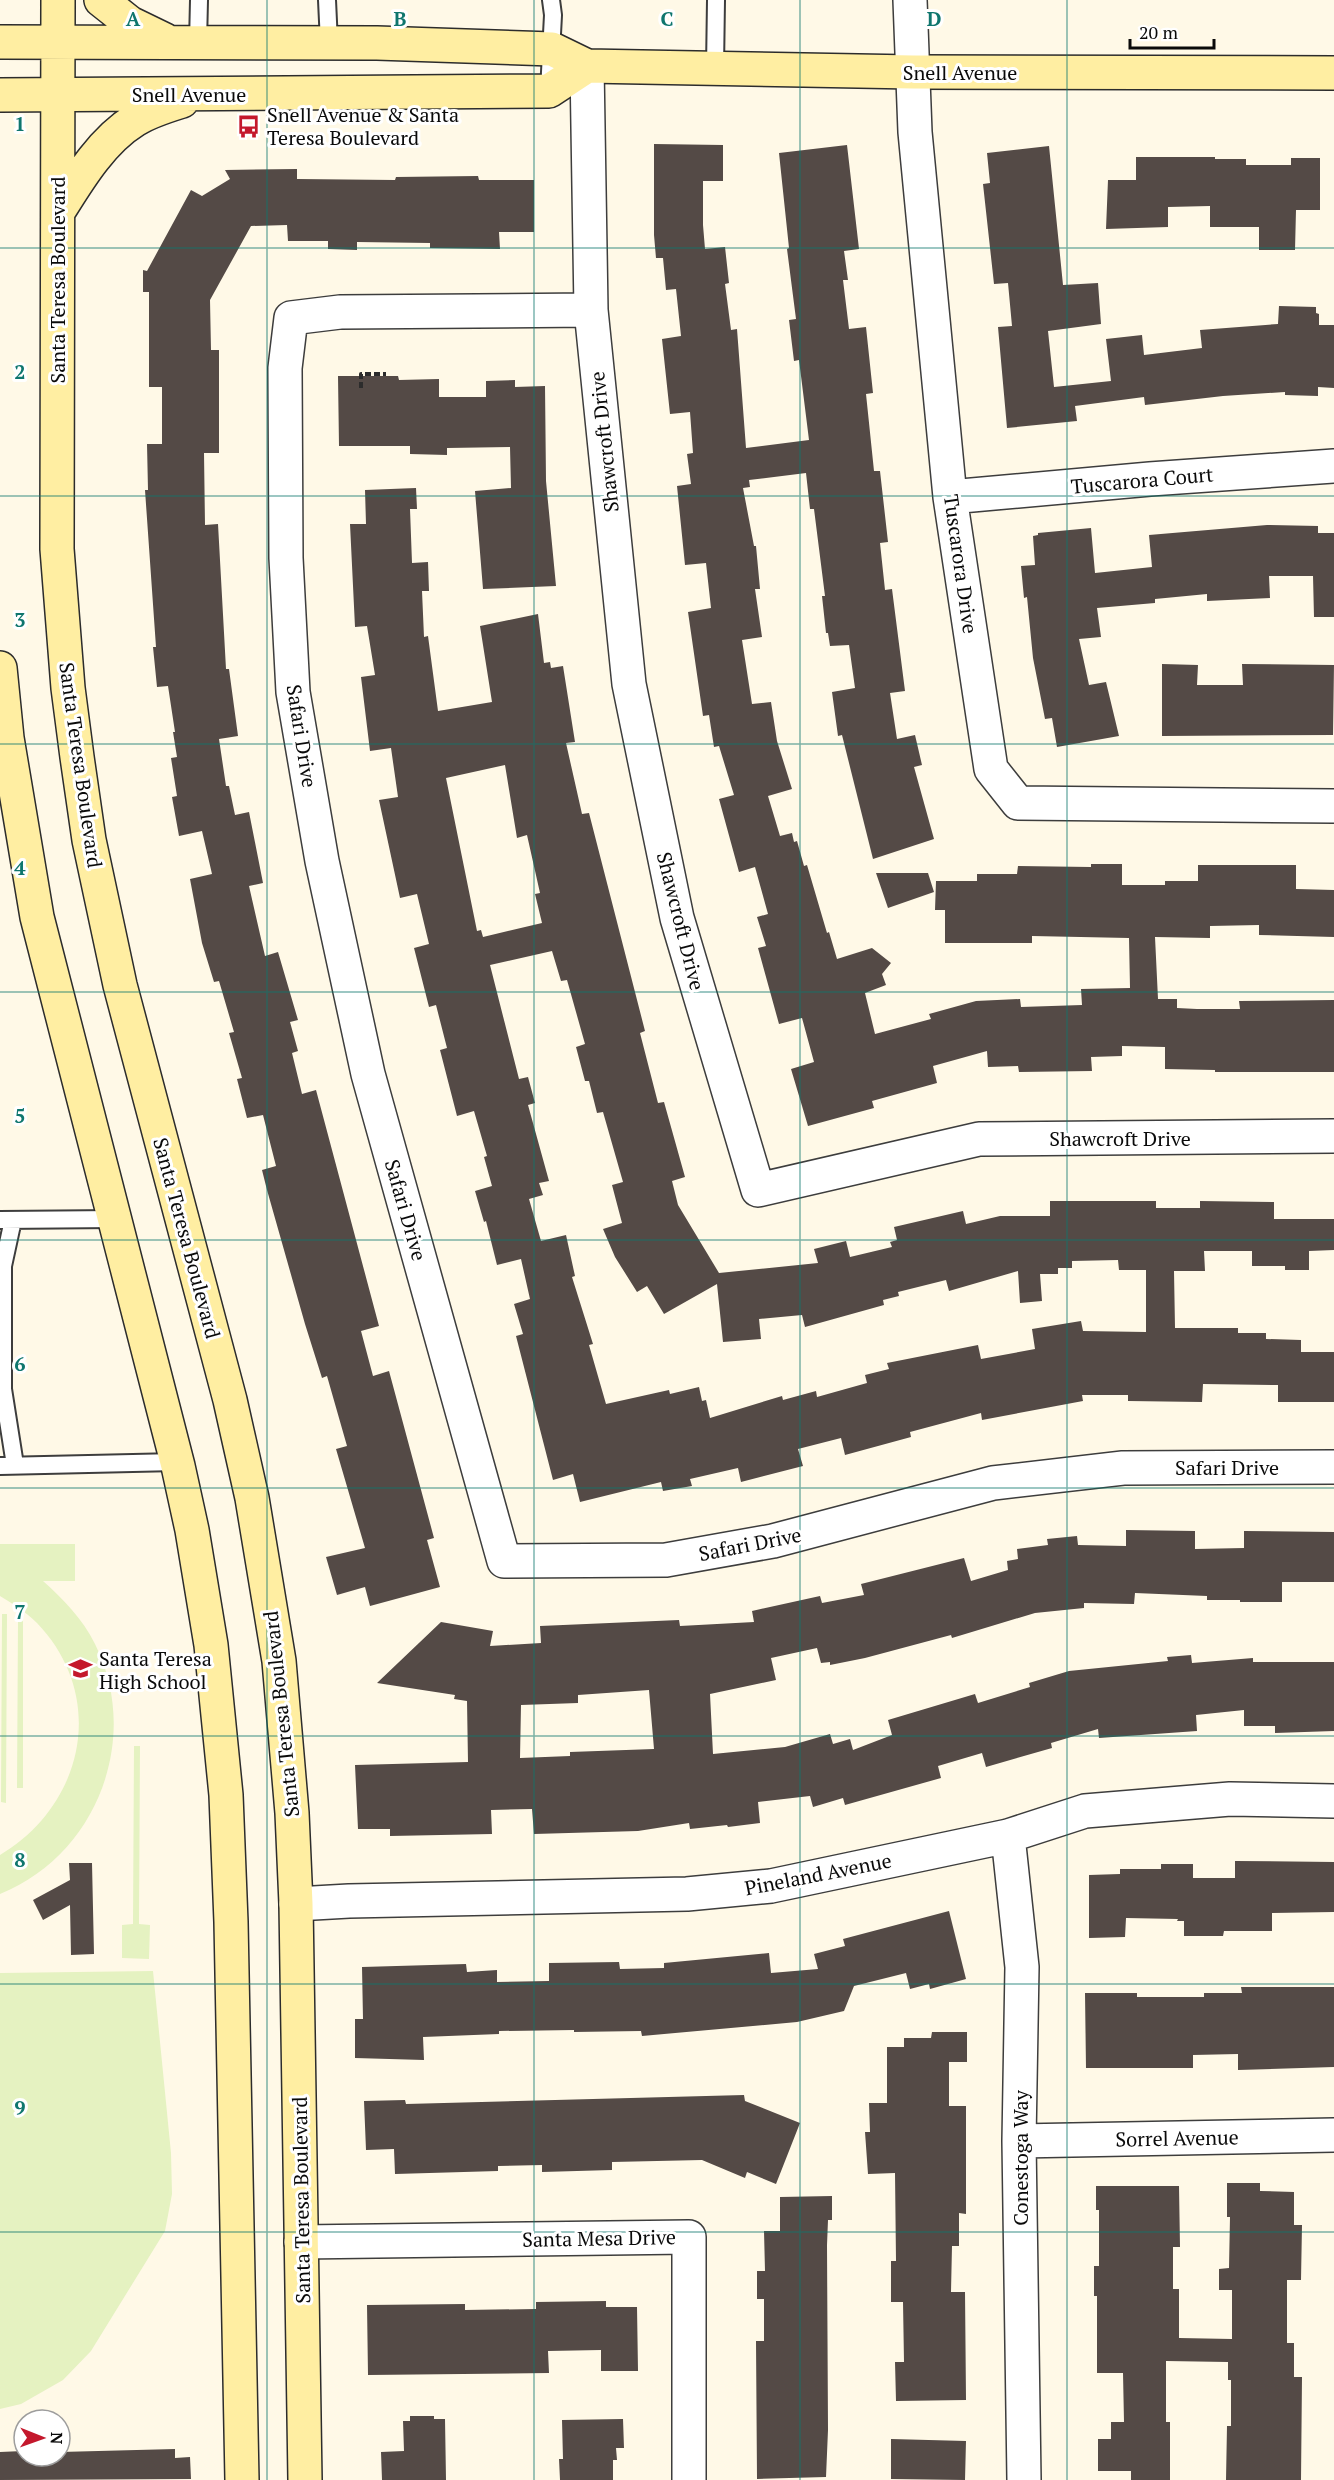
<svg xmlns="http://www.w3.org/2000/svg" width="1334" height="2480" viewBox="0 0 1334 2480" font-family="'PT Serif',serif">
<rect width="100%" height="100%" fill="#fff9e7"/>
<!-- pitch -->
<path fill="#e5f2c1" d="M0,1544H75V1581H43C64,1600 82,1618 95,1644C142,1738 97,1855 0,1894V1855C84,1805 108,1697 37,1623C26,1612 13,1604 0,1596Z
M2,1614H7L6,1803L1,1802Z
M18,1619L23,1620V1788H17Z
M134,1746H140L139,1924L150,1925L149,1959L122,1958V1925L133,1924Z
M153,1971L171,2153L172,2194L165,2231L91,2351L63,2380L21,2404L0,2409V1973Z"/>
<!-- building -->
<path fill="#544a46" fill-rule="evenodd" d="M654,144L723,145V181H703V225L705,249L725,247L729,283L725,284L731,330L737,329L746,448L809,440L799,360L794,361L789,320L796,319L787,249L789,248L779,153L847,145L859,249L844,251L848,280H843L849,329L866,327L873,393L866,394L874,471H880L888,542L880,543L885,590L892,589L905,691L890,693L897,739L915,735L922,765L914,767L934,839L873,859L842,735L838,736L832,692L855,688L849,645L830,646L828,633H826L822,596H825L814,509H810L806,473L749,480L750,487L743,488L754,546H756L760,589H755L762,637L742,640L752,704L771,702L777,741L792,789L768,796L780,836L792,833L794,842L797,841L804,866L807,865L827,933L829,932L837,959L872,948L891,963L882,974L886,985L865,993L875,1034L931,1019L929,1014L976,1001L1020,999L1021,1007L1082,1005L1081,989L1130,988L1129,938L1032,936V943H945V910H935L936,881H977V874H1017L1018,866L1091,867V864H1122V885H1165V881H1198V865H1296V889L1334,890V937L1259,935V925L1210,926V938L1155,937L1158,999H1177V1008L1197,1009H1240L1239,1001L1334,1000V1072H1215V1070L1165,1069V1047L1122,1046V1056L1091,1057L1092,1071L1019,1072L1018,1066L988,1067L987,1051L933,1066L937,1083L872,1101L874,1108L808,1126L791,1069L814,1062L802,1018L779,1024L758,948L766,946L757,917L768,914L755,867L739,872L719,799L734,795L719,746L714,747L709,715L703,716L688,612L711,608L706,563L685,565L677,486L691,484L687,454L693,453L690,412L670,414L662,339L681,336L676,289L666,290L663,258H656L654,235Z
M1049,146L1063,285L1098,283L1101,324L1048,331L1054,387L1111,381L1106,339L1142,335L1144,355L1202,348L1200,330L1278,324L1279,306L1316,307V313L1319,314V325H1334V388L1318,387V396L1285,395V392L1223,396L1145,405L1144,397L1075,406L1077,421L1007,428L998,327L1012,326L1008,283L994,284L983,184L990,183L987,153Z
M1136,157H1215V159H1246V165H1291V158H1320V210H1296L1295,250H1259V227H1210V206L1168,207V227L1106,229L1108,180H1136Z
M297,169V179L395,180L396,177L478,176L479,180H534V232H499L500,249L430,248V243L357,242V250L328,249V241H288L287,225L251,226L210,300L211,350H219V453H204L205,525L218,524L226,669H229L238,736L219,739L226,786H229L235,815L249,812L263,883L249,886L265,956L278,952L298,1020L290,1022L298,1051L292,1053L302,1094L316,1090L379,1326L361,1331L373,1376L389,1371L434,1538L427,1540L440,1587L370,1606L365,1587L337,1595L326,1557L365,1548L336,1449L347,1446L327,1376L322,1378L305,1324L267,1190L262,1170L276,1166L263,1115L247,1118L237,1079L242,1078L229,1033L234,1032L219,981L214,982L202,943L190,879L212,874L202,831L179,836L172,797L177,796L171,758L177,757L173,732H175L168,686L157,687L153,647H156L145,490H148L147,444H162V387H149V292H143V270L147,271L191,190L202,196L230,179L225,170Z
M338,376H398L399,380L439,379V397H486V381L515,380V387L545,386L546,481L556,586L483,589L475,491L511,488L510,447L447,448V455L410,454V446H339Z
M416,488L417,509H410L412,563L428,562L429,591H422L424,637L428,636L438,711L492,702L480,626L538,614L544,663L550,662L551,668L563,666L575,742L566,743L582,814L589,813L645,1031L640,1033L658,1103L664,1102L685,1177L672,1181L678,1205L719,1273L818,1263L814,1249L846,1241L850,1257L892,1247L890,1242L897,1240L894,1227L963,1211L966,1224L1000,1216H1050V1201H1156V1208H1200V1201L1274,1202V1219H1334V1250L1309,1251V1270H1285V1266H1252V1251H1204L1205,1271H1174L1175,1328H1238V1333H1266V1339L1301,1340V1352H1334V1402H1278V1385L1203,1384L1202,1402L1128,1401V1395H1082L1083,1401L982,1420L981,1413L910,1432L911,1437L845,1455L841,1438L798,1449L803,1466L741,1482L738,1468L690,1479L692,1486L663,1491L661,1482L580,1502L573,1474L553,1480L516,1336L523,1334L514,1304L530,1299L521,1259L497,1265L486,1221L484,1222L475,1191L492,1186L484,1157L487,1156L474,1111L457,1116L440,1050L447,1048L436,1005L429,1007L414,948L429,944L417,894L400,898L379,800L398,797L391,748L370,751L361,677L375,675L367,626L355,627L350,524H366L365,490ZM505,765L517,838L527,835L540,893L535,894L542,923L483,937L481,930L477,931L446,778ZM552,951L561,981L567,980L585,1044L576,1047L585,1081H589L597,1113L603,1112L623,1182L612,1185L622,1223L603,1229L615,1257L637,1292L647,1286L664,1314L717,1284L723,1342L761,1339L759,1319L802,1315L805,1327L884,1305L883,1300L899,1296L898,1292L946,1280L949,1291L1018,1271L1020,1303L1042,1301L1040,1274H1058V1268H1072V1261L1118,1260L1119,1270H1146V1332L1083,1331L1081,1321L1032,1329L1035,1349L981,1359L978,1345L887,1363L889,1369L865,1375L867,1383L817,1397L816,1391L783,1400L782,1396L710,1418L706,1400L702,1401L699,1387L670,1394L669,1390L606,1404L589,1345L593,1344L572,1277L575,1276L566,1235L541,1241L529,1199L543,1195L539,1183L549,1181L528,1105L535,1103L528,1077L519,1079L490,965Z
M1267,525L1318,526V533H1334V617H1314L1313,576H1269L1270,598L1207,601V594L1155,599V603L1097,608L1101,637L1079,639L1089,685L1106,682L1119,736L1057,747L1052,718L1045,719L1033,658L1027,597L1024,598L1021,566L1035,565L1033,536L1038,535V533L1091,528L1095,573L1152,567L1149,535Z
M1162,664L1198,665L1197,685H1243L1242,664L1334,665L1333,735L1162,736Z
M876,873H928L934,892L888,908Z
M1126,1530L1195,1531V1549L1244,1548V1531L1334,1532V1582H1282V1602H1240V1600H1207V1596L1135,1593L1134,1604L1084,1603V1608L1035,1613L952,1638L951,1635L865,1658L830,1665V1662L821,1663L817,1648L771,1658L776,1680L710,1694L713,1754L785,1747L830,1734L833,1744L850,1739L853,1750L892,1735L888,1720L975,1694L978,1703L1030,1687L1029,1683L1069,1671L1168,1661L1167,1657L1191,1655L1192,1663L1253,1658V1662H1334V1731L1275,1733V1726H1244V1710L1196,1715L1197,1731L1099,1738L1098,1729L1051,1743L1052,1748L986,1767L982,1753L938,1766L941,1778L845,1805L843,1798L813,1807L810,1796L758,1802L760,1823L728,1827L727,1825L690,1829L689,1823L638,1831L534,1834L532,1809L491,1810L492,1834L390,1836V1829H358L355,1765L468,1762L467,1701L454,1699L455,1695L377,1683L441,1622L493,1631L490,1646L541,1643L540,1626L679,1620L680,1626L754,1622L752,1611L820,1596L822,1603L864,1595L861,1584L964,1558L971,1581L1008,1570L1007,1561L1018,1559L1017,1549L1048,1545L1047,1539L1077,1536L1078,1545L1126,1546ZM649,1690L654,1749L570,1752V1756L520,1758L521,1705L578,1703V1695Z
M1235,1861L1334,1862V1912L1272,1913V1931H1224L1223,1936H1184V1921H1177L1178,1919L1126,1918L1125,1937L1089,1938V1875L1120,1874V1869H1161V1864H1193V1878H1235Z
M69,1863H92L94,1954L71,1955L70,1905L43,1920L33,1900L70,1880Z
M949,1911L966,1979L930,1989L929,1984L910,1989L906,1973L854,1986L844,2011L797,2022L642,2036L641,2031L574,2032V2030L499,2031V2034L423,2037L424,2060L355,2058V2019H363L362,1967L466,1964L467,1972L497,1970V1982L549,1981V1963L619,1962L620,1969L664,1968V1963L769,1953L771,1973L818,1969L814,1954L845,1946L843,1939Z
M1241,1987H1334V2067L1238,2070V2054L1193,2055V2068H1086L1085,1993H1137V1997H1204V1993H1242Z
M932,2032H967V2062H949V2106H966V2214L959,2213V2246H952L951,2292H965L966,2400L896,2401L895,2362H904L903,2302H891V2261H896L895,2173L868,2174L865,2132H870L869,2103H887V2047H904V2038H931Z
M744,2095L745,2101L800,2123L776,2184L747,2172L745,2178L702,2160L612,2162V2170L542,2172V2165L498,2166V2171L395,2174L394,2149L366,2150L364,2101L405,2100L406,2104Z
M1227,2183H1260V2191L1294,2192V2225H1302L1301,2280H1287V2343H1294V2377H1302L1301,2480H1226L1227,2426H1231V2380H1228V2362L1166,2361V2422H1170V2480H1131V2471H1098V2439H1111V2422H1124L1123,2373H1097V2296H1094V2266H1099V2210H1096V2186H1179L1180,2247H1173V2289H1179V2338L1232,2339V2290H1219V2269L1229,2268L1230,2217H1227Z
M832,2196V2220H828L827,2245L828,2430L826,2477L757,2479L756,2341H764V2299H757V2271H765L764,2231H780V2197Z
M606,2301V2307H637L638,2371H601V2350L548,2351L549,2373L368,2375L367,2305L465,2304V2310L536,2309V2302Z
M410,2416H434V2419H445L446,2480H382L381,2452L404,2451L403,2421H410Z
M623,2419L624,2448H616L617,2460H613V2480H560L559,2459H563L562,2420Z
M891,2439L966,2441L965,2480L891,2479Z
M175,2449V2458L190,2457L191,2479L0,2480V2452L23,2451L24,2456H60V2452Z"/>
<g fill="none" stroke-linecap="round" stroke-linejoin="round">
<defs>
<path id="service" d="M327,0L329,43
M198,43L199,0
M715,68L716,0
M549,91L553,15L551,0
M0,1220L116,1219
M13,1220L3,1266V1389L15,1465
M0,1466L177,1462"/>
<path id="minor" d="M910,0L915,132L950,497L991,769L1018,803L1334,806
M587,66L591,310L629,684L677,918L758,1190L979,1139L1334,1136
M591,310L340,312L291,318L285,368L286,558L293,692L322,861L368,1074L504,1561L666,1560L773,1541L993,1483L1123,1468L1334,1467
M950,497L1150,479L1334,466
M1008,1836L1022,1967L1019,2141L1024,2480
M296,1904L349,1901L687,1894L771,1886L1008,1836L1085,1811L1230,1799L1334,1801
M1019,2141L1334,2135
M301,2242L689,2237V2480"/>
<path id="secondary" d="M58,0L57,549L68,688L77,757L89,840L120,985L230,1400L252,1498L279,1661L292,1813L296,1904L305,2480
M101,0L130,23L165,40
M0,42L377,43L552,49L587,66L913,72L1334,73
M0,95L549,91L587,66
M58,212C78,180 101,141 135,120C149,111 166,106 182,101
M0,668L7,738L37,917L178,1466L192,1530L211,1645L226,1795L231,1922L242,2480"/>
</defs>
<!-- service casing -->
<use href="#service" stroke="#3d3d3d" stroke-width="20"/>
<!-- minor casing -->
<use href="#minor" stroke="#3d3d3d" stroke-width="36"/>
<!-- secondary casing -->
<use href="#secondary" stroke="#2c2c2c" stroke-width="36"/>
<!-- path -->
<path stroke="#2c2c2c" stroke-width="4" stroke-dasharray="6 3" stroke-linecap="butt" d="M361,388V374H386"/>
<!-- service -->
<use href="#service" stroke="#fff" stroke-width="16"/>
<!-- minor -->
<use href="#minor" stroke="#fff" stroke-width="33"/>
<!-- secondary -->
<use href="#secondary" stroke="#ffeea2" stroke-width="33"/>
</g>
<!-- grid -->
<path fill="none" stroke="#0f766e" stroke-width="1.5" stroke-opacity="0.55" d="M267,0V2480M534,0V2480M800,0V2480M1067,0V2480M0,248H1334M0,496H1334M0,744H1334M0,992H1334M0,1240H1334M0,1488H1334M0,1736H1334M0,1984H1334M0,2232H1334"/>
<!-- icons -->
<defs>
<symbol id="bus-bare" viewBox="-9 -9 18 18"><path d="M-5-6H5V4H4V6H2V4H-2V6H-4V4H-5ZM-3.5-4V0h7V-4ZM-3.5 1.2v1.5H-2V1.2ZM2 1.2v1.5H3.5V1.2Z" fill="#c4182c" stroke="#fff" stroke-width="2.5" paint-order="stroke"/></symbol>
<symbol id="school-bare" viewBox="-9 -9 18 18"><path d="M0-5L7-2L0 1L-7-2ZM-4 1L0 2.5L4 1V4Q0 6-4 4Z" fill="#c4182c" stroke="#fff" stroke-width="2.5" paint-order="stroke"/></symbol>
</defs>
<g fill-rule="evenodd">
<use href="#bus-bare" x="232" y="110" width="33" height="33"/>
<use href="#school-bare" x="64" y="1652" width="33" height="33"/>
</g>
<g text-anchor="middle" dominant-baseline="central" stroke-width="6" stroke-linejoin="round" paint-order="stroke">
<!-- street labels -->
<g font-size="20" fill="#0a0a0a" stroke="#fff">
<text x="960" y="72">Snell Avenue</text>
<text x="189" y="94">Snell Avenue</text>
<text transform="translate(57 280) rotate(-90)">Santa Teresa Boulevard</text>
<text transform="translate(604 442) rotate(-96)">Shawcroft Drive</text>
<text transform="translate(1142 480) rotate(-5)">Tuscarora Court</text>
<text transform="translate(961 564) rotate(82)">Tuscarora Drive</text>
<text transform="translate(302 736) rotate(81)">Safari Drive</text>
<text transform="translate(81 765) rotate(82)">Santa Teresa Boulevard</text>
<text transform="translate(681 921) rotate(76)">Shawcroft Drive</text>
<text x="1120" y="1138">Shawcroft Drive</text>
<text transform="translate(406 1210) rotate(74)">Safari Drive</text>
<text transform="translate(187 1238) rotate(75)">Santa Teresa Boulevard</text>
<text x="1227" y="1467">Safari Drive</text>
<text transform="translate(750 1544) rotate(-11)">Safari Drive</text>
<text transform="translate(281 1714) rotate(-96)">Santa Teresa Boulevard</text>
<text transform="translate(818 1874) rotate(-11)">Pineland Avenue</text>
<text transform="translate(1177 2138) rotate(-1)">Sorrel Avenue</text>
<text transform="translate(1020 2158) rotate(-90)">Conestoga Way</text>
<text transform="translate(301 2200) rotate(-91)">Santa Teresa Boulevard</text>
<text transform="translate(599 2238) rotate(-1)">Santa Mesa Drive</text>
</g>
<!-- poi labels -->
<g font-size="20" fill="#0a0a0a" stroke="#fff" text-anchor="start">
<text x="267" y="114">Snell Avenue &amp; Santa<tspan x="267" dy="23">Teresa Boulevard</tspan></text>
<text x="99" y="1658">Santa Teresa<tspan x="99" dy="23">High School</tspan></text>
</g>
</g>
<g font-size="20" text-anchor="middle" font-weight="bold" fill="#0f766e" stroke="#fff" stroke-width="6" stroke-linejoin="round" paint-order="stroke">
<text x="133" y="26">A</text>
<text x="400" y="26">B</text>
<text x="667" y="26">C</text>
<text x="934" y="26">D</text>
<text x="20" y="131">1</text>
<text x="20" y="379">2</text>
<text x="20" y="627">3</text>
<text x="20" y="875">4</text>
<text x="20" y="1123">5</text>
<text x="20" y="1371">6</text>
<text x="20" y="1619">7</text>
<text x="20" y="1867">8</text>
<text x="20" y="2115">9</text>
</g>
<!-- north arrow -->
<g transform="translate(42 2438) rotate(91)"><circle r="28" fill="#ffffff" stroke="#9d9d9d" stroke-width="1.5"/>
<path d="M0-4.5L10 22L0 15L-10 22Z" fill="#c4182c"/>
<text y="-9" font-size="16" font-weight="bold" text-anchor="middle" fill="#0a0a0a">N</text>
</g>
<!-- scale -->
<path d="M1130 39v9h84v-9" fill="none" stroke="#0a0a0a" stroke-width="3"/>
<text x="1139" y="39" font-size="18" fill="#0a0a0a" stroke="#ffffff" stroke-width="4.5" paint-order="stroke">20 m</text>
</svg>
